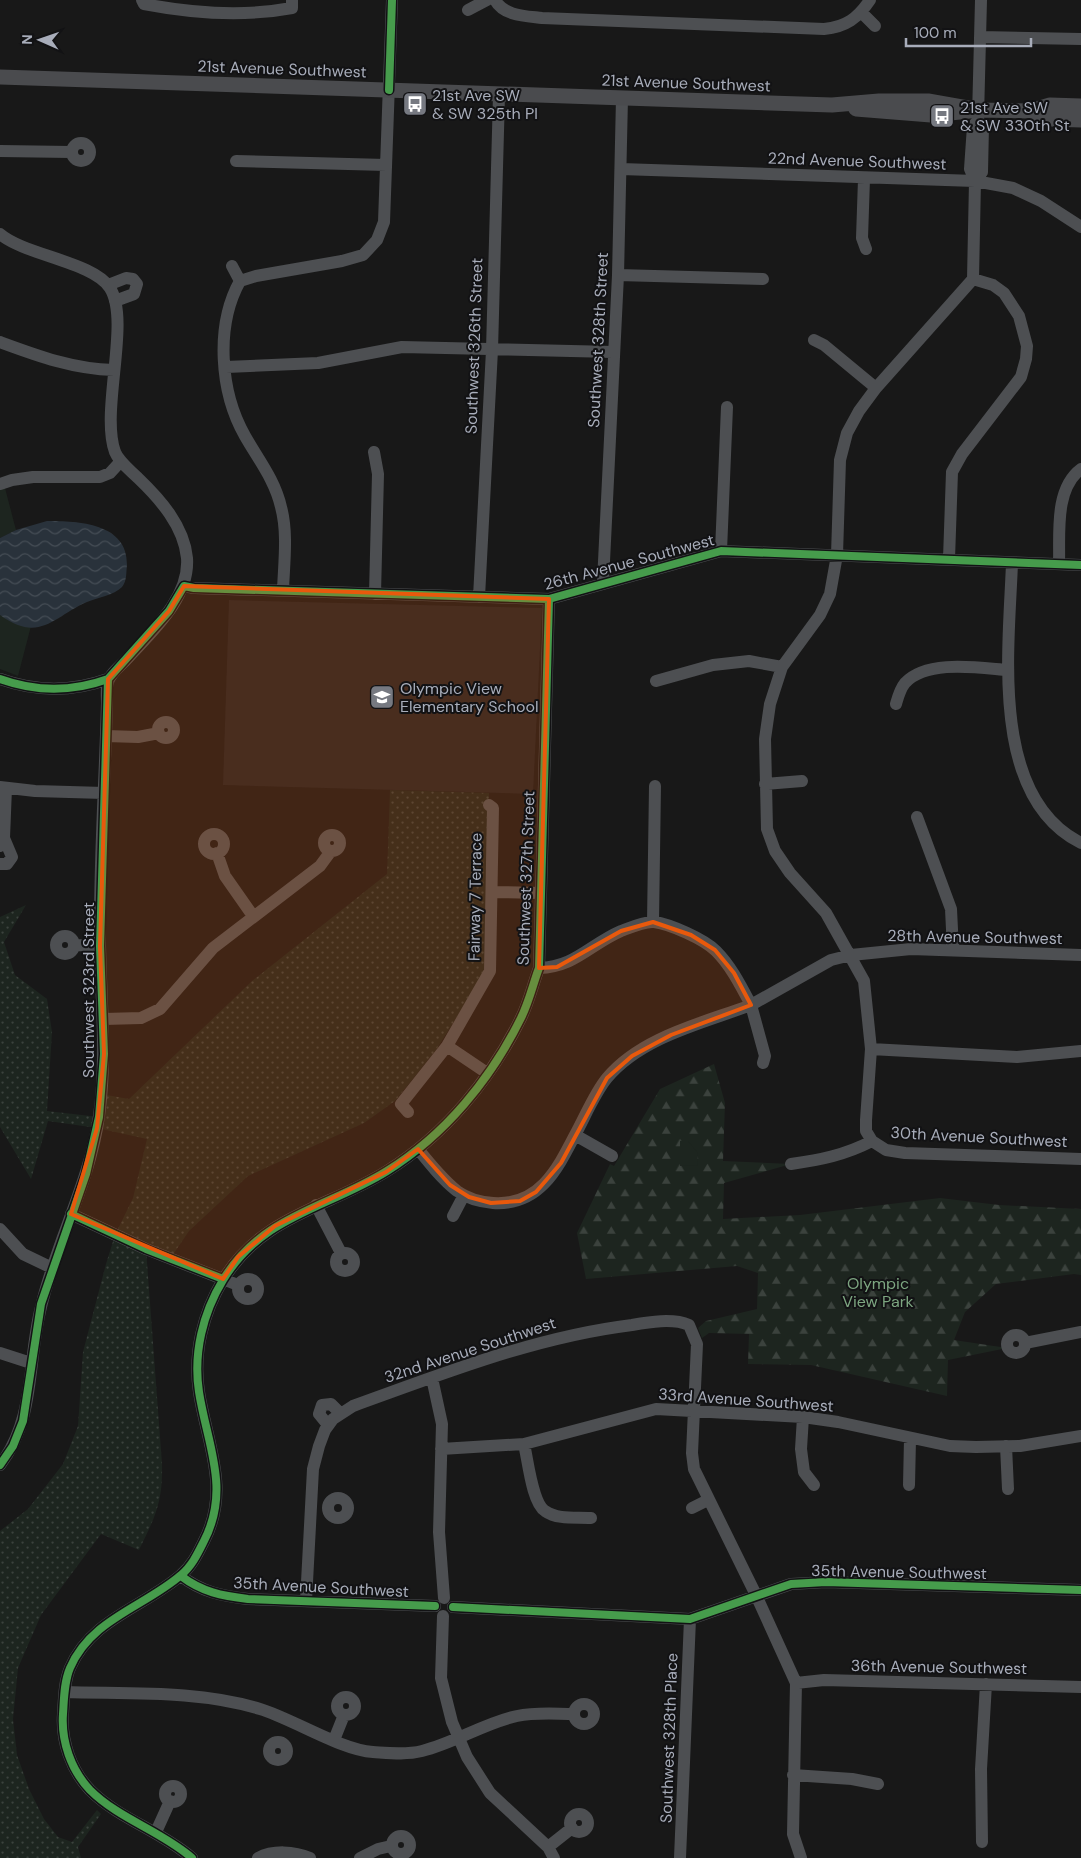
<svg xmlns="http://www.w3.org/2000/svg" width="1081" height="1858" viewBox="0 0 1081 1858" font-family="'DM Sans',sans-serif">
<defs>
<pattern id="grass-dots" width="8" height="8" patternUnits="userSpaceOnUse" patternTransform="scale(1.25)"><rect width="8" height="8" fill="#1d251f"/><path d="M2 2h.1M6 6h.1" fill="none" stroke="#3b423d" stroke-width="1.8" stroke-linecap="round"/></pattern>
<pattern id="forest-firs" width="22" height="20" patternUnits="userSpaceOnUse" patternTransform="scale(1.25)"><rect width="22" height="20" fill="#1d251f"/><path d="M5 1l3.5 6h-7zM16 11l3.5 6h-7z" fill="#3b423d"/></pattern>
<pattern id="water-waves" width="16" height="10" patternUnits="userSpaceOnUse" patternTransform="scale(1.25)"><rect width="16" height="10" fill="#29323b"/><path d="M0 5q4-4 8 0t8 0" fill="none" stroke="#454d55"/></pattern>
</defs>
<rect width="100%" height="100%" fill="#181818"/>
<!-- built -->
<path fill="#222224" d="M229,600L542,608L533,794L223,785Z"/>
<!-- grass -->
<path fill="url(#grass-dots)" d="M390,790L489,793L486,971L436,1050L395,1101L364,1123L248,1176L189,1231L170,1259L146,1249L162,1464C163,1502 155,1517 139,1550L101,1534L41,1615L18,1668L13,1719L17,1755L29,1789L44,1819L58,1837L72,1842L97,1810L101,1814L78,1847L81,1858H0V1531L28,1509L63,1464L78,1426L83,1352L106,1264L115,1235L133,1198L147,1139L97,1128L48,1121L31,1179L0,1127V917L26,905L4,942L15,975L47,999L52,1032L47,1111L99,1117L101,1094L129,1099L252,981L387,874Z"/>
<!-- forest -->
<path fill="url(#forest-firs)" d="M714,1064L725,1103L723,1161L791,1164L724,1183L723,1219L800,1215L940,1198L999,1205L1081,1209V1275L1074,1274L996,1284L965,1312L954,1340L1007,1348L948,1360L947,1396L811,1365L748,1364L749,1334L709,1333L702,1338L698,1328L706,1321L757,1309L758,1273L737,1266L586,1279L577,1233L610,1164L614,1166L660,1089Z"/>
<!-- green -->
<path fill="#1d251f" d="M5,488L16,530L0,538V490Z
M0,615L20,624L31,626L18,676L0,669Z
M680,1141H688L697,1152L698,1165L680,1166Z"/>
<!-- water -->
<path fill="url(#water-waves)" d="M47,521C78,521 128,523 127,565C126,572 127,581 122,587C114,595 97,598 87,602C54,616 40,644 0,615V538L16,530Z"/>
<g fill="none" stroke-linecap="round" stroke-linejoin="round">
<!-- minor -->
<path stroke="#4d4f52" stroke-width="12" d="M142,0L144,4C191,13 244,17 292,8V0
M495,0C504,16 525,16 542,18L824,29C846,27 858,18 870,0
M468,10L487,0
M862,13L875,26
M980,37L1081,39
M978,117L981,0
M72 152a9 9 0 1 1 18 0a9 9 0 1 1-18 0Z
M0,151L71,152
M236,161L386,165
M621,169L975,181L1013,188L1041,201L1081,227
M864,179L862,238L866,249
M0,234C24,255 94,262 110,288C131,321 100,411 115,452C119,462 130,470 138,478C160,499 184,526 187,558C190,599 150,633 125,661C119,667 110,674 108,682C106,688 107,696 107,703C105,783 99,864 100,944C101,1002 107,1058 99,1116C90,1182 56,1242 41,1307C27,1362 36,1418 0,1465
M232,266L240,281L256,276L342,261L363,255L377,240L384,222L392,0
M618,275L763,279
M240,281C215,326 220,392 245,436C258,459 275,480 281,507C288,533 284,563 283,590
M108,285L126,278L133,279L137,284L134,294L115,301
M814,340L824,345L876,388
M0,342C38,356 73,369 114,370
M226,367L318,363L402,347L613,352
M374,452L378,474L375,594
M0,484L12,480L33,477H100L110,473L121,461
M721,551L727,407
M949,559L952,472L962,454L1021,377L1026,359L1027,346L1019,316L1004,293L993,285L973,279
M1012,563C1009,648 989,797 1081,843
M1059,564C1060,535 1054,489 1081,469
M603,582L618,275L622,98
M184,586L194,588L549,599L721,551L1081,565
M479,597L492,350L499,95
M0,679C36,692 72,692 108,679
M656,681L713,665L749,661L782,667
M896,704C898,697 900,689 905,683C927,659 980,668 1008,670
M158 730a8 8 0 1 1 16 0a8 8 0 1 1-16 0Z
M106,736L138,737L159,733
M765,784L802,781
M0,787L35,791L104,793
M917,817L951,909L953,950
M204 844a10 10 0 1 1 20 0a10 10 0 1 1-20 0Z
M324 843a8 8 0 1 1 16 0a8 8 0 1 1-16 0Z
M0,846L4,838L6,788
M217,853L225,876L253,916
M0,864H7L12,857L4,838
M492,892L541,893
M653,922L655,786
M56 945a9 9 0 1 1 18 0a9 9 0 1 1-18 0Z
M74,945L100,946
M539,968C575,967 589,945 621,931C629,928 645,921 654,922C670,924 704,939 716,951C731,966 741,986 751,1005L831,960L851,955L911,949L1081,955
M104,1019L141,1018L160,1009L213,948L320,866L331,851
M447,1046L487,1073
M871,1049L1017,1057L1081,1051
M408,1112L401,1104L447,1046L490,971L493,808L489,805
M575,1135C585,1117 594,1094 607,1078C641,1037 703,1023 751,1005L765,1056L763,1063
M872,1141L866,1131V1120L871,1049L864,981L826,913L790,873L775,851L767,829L765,739L770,704L782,667L820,615L830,594L837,555L840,460L847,433L859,411L876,388L973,279L975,181L970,169L973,126L978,120L983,126L982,172L975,181
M418,1149C430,1164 442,1179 457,1191C468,1199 481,1202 493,1203C539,1206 557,1170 575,1135L612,1156
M791,1164C820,1160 845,1155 872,1141L886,1150L905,1153L1081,1159
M316,1205L341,1253
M71,1214L146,1249L238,1285
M453,1216L464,1195
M0,1229L23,1254L52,1268
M336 1262a9 9 0 1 1 18 0a9 9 0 1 1-18 0Z
M238 1289a10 10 0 1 1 20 0a10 10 0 1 1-20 0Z
M1007 1344a9 9 0 1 1 18 0a9 9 0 1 1-18 0Z
M1025,1343L1081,1332
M0,1353L31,1363
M432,1378L442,1424L439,1532L444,1598
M803,1417L801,1449L804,1472L814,1485
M328,1425L319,1414L322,1405L331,1404L340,1413
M524,1444C528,1460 532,1503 545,1511C558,1520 576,1517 591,1518
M1006,1446L1008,1489
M441,1449L524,1444L656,1409L803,1417L838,1422L950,1446L976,1447L1020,1446L1081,1436
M909,1485L910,1439
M328 1508a10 10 0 1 1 20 0a10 10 0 1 1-20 0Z
M692,1508L708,1500
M181,1576C202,1592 222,1596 248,1599L435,1606
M306,1601L313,1469L319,1446L325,1430L333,1419L353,1406C445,1373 535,1337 632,1325C649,1322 673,1318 689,1325L697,1344L692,1453L694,1469L756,1595L796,1683L793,1834L801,1858
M453,1607L690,1619L791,1584L826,1582L1081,1590
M443,1616L441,1678L452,1722L467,1757L490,1793L548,1847L554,1858
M796,1683L824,1680L1081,1687
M65,1692C129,1694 199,1690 260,1709C293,1719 341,1750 373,1752C389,1753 406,1755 422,1751C455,1743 484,1723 517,1716C536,1712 555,1714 574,1714
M337 1706a9 9 0 1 1 18 0a9 9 0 1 1-18 0Z
M574 1714a10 10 0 1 1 20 0a10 10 0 1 1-20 0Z
M334,1740L344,1715
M269 1751a9 9 0 1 1 18 0a9 9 0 1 1-18 0Z
M793,1775L852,1779L878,1784
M165 1794a8 8 0 1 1 16 0a8 8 0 1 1-16 0Z
M570 1823a9 9 0 1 1 18 0a9 9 0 1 1-18 0Z
M156,1832L170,1801
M392 1845a9 9 0 1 1 18 0a9 9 0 1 1-18 0Z
M982,1842L981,1769L986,1684
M548,1847L572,1828
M192,1858C161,1831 119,1819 90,1790C71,1770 61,1741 63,1714C64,1699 64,1682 70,1668C91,1619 144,1607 181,1575C192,1566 198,1553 204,1541C231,1489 207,1444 199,1392C193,1353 203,1313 223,1280C262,1215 328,1208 387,1171C445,1135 491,1079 521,1018C529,1002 533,984 539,968L549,599
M258,1858C273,1850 294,1851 310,1858
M360,1858L378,1849L391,1846
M680,1858L690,1619"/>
<!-- major -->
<path stroke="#4a4b4e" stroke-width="15" d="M0,77L832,105L879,101H928L979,110
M856,109L931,115L979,110L1030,111L1051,119L1081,120
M1030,111L1050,105L1081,106"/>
<defs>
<path id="cycleway" d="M389,90L392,0
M0,679C36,692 72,692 108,679
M71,1214L146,1249L223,1279
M0,1465L13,1446L23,1421L41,1304L86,1174L99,1117L104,1054L100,946L108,679L169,611L184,586L194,588L549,599L721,551L1081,565
M181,1576C202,1592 222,1596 248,1599L435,1606
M453,1607L690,1619L791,1584L826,1582L1081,1590
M192,1858C161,1831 119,1819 90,1790C71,1770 61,1741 63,1714C64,1699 64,1682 70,1668C91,1619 144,1607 181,1575C192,1566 198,1553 204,1541C231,1489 207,1444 199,1392C193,1353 203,1313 223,1280C262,1215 328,1208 387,1171C445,1135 491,1079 521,1018C529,1002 533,984 539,968L549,599"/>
</defs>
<!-- cycleway casing -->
<use href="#cycleway" stroke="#121214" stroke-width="11"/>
<!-- cycleway -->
<use href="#cycleway" stroke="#469c4c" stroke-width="8"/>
</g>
<!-- marked area -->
<path fill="#e8590c" fill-opacity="0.2" stroke="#e8590c" stroke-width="4" stroke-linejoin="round" d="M184,586L549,599L539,968L557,967L621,931L653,922L691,935L715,950L734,973L751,1005L671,1035L632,1056L607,1078L561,1163L536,1192L520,1201L491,1203L469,1197L450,1185L418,1149L386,1172L275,1226L238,1257L223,1279L71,1214L97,1128L104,1054L100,946L108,679L169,611Z"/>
<!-- icons -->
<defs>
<symbol id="bus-square" viewBox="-11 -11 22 22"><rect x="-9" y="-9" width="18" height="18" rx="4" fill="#767981" stroke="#121214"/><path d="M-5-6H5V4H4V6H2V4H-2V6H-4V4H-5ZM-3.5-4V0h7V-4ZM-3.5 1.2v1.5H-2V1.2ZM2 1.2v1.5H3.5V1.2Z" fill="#fff"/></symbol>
<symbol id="school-square" viewBox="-11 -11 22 22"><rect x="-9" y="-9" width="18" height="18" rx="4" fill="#767981" stroke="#121214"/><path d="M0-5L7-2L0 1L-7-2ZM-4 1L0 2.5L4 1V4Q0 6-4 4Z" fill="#fff"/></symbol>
</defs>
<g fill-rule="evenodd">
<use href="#bus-square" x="401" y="90" width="28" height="28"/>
<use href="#bus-square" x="928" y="102" width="28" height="28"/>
<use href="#school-square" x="368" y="683" width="28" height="28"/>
</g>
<g text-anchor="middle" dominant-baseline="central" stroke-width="4" stroke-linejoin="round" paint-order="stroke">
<!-- street labels -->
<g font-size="16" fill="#a8adba" stroke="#121214">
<text transform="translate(282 69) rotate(2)">21st Avenue Southwest</text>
<text transform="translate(686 83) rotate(2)">21st Avenue Southwest</text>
<text transform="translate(857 161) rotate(2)">22nd Avenue Southwest</text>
<text transform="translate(598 340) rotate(-87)">Southwest 328th Street</text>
<text transform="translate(474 346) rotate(-88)">Southwest 326th Street</text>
<text transform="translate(629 562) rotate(-15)">26th Avenue Southwest</text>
<text transform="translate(526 878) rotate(-88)">Southwest 327th Street</text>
<text transform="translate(475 897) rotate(-89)">Fairway 7 Terrace</text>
<text transform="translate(975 937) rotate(1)">28th Avenue Southwest</text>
<text transform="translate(88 990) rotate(-90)">Southwest 323rd Street</text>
<text transform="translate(979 1137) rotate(3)">30th Avenue Southwest</text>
<text transform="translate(470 1350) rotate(-18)">32nd Avenue Southwest</text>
<text transform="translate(746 1400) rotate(4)">33rd Avenue Southwest</text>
<text transform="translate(899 1572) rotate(1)">35th Avenue Southwest</text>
<text transform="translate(321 1587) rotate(3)">35th Avenue Southwest</text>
<text transform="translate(939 1667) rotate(1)">36th Avenue Southwest</text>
<text transform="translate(669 1738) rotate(-88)">Southwest 328th Place</text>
</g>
<!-- poi labels -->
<g font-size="16" fill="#a8adba" stroke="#121214" text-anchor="start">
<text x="432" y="95">21st Ave SW<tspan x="432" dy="18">&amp; SW 325th Pl</tspan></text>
<text x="960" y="107">21st Ave SW<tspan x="960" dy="18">&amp; SW 330th St</tspan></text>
<text x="400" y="688">Olympic View<tspan x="400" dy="18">Elementary School</tspan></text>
</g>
<!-- park labels -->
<g font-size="16" fill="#7da681" stroke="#121214">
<text x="878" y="1283">Olympic<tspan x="878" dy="18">View Park</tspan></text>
</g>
</g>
<!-- north arrow -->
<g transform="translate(40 40) rotate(272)" stroke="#121214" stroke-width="4" paint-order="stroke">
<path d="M0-4L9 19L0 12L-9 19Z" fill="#a8adba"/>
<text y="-8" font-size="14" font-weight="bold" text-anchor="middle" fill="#a8adba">N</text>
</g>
<!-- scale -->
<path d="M906 38v8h125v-8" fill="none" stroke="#a8adba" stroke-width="2.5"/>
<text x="914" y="38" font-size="15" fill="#a8adba" stroke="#121214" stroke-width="4" paint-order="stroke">100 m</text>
</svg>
